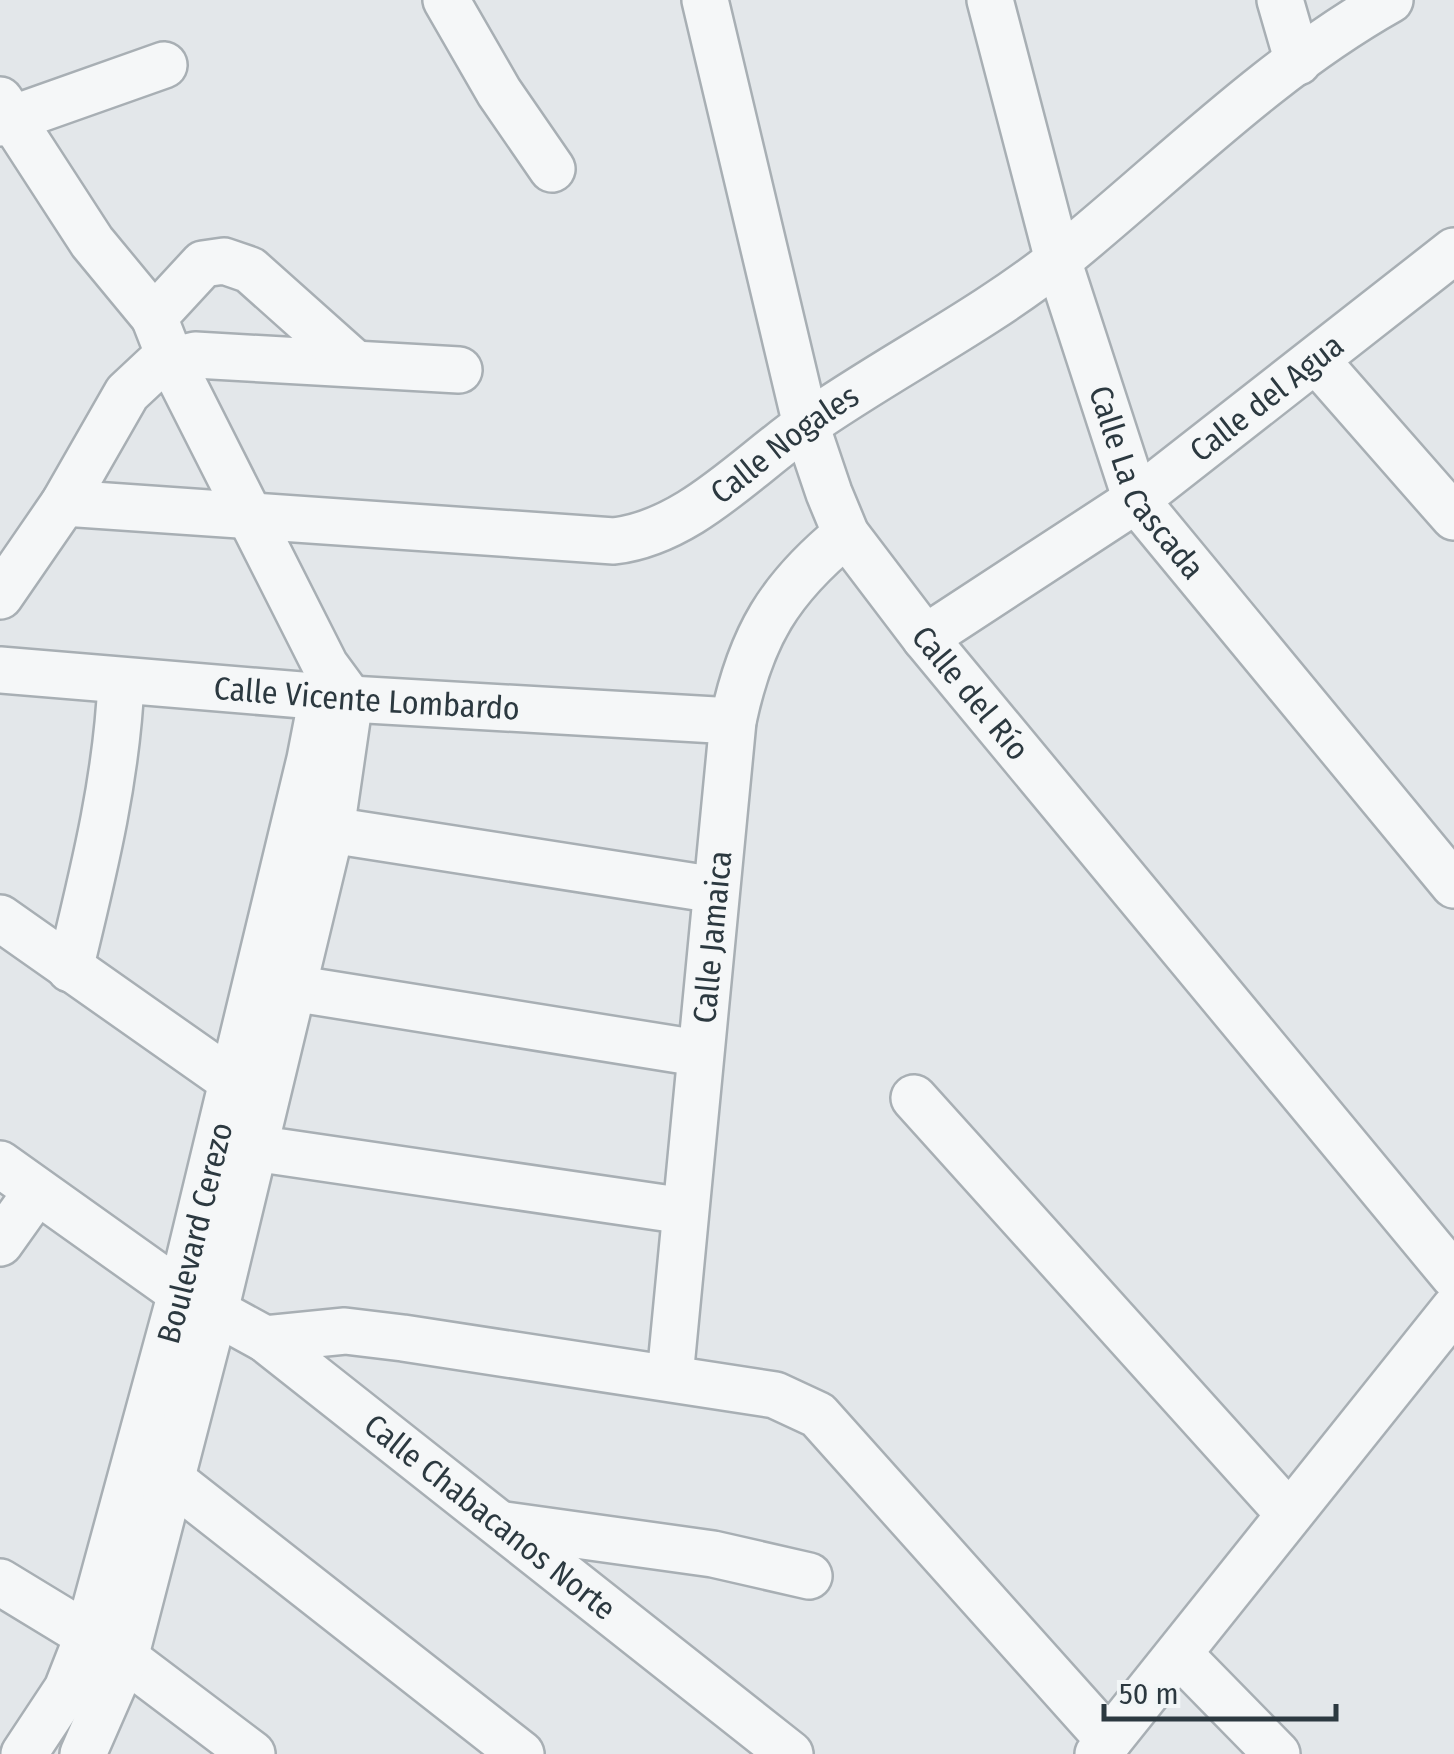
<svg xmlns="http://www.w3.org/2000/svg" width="1454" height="1754" viewBox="0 0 1454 1754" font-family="'Fira Sans Condensed',sans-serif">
<rect width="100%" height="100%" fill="#e3e7ea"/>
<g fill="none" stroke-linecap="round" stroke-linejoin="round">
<defs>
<g id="minor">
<path d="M446,0L499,92L552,169"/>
<path id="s1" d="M705,0L806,425L829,493L846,534L925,638L1454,1276"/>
<path id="s2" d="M990,0L1058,260L1136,500L1454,885"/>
<path d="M1280,0L1298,62"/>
<path d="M0,100L92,242L154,317"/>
<path d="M0,123L164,65"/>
<path d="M1316,360L1454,517"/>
<path id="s3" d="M64,503L614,541C689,532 746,467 806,425C889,367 982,321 1061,258C1168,171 1269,68 1390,0"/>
<path d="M0,596L64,503L127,393L158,364L195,355L459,370"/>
<path id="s4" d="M925,638L1136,500L1454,251"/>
<path id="s5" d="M0,670L350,699L733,721"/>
<path d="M331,830L716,890"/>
<path d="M0,918L229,1079"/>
<path d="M70,969C93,874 117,779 121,681"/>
<path d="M292,988L698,1053"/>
<path d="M914,1098L1289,1514"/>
<path d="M254,1148L685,1211"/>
<path id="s6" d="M0,1164L181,1293L265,1339L790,1754"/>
<path d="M0,1243L37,1191"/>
<path d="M265,1339L345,1331L403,1338L775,1395L818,1415L1109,1740"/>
<path id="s7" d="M670,1377L733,721C751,636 779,589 846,534"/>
<path d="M168,1477L521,1754"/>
<path d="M505,1525L713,1554L809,1576"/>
<path d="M0,1582L125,1658L252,1754"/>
<path d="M1179,1654L1277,1754"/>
<path id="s8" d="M24,1754L67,1689L87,1638L181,1293L310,759L324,687"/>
<path d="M83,1754L125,1658L215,1311L331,830L350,699L325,665L170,358L154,317L203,264L224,261L250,270L353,362"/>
<path d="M1098,1754L1454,1309"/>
</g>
</defs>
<!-- minor casing -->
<use href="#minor" stroke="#a8afb4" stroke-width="50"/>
<!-- minor -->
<use href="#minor" stroke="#f5f7f8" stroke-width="45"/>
</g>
<g text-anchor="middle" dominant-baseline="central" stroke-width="10" stroke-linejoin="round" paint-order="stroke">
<!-- street labels -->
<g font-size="32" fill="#2c3940" stroke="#f2f6f7">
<text stroke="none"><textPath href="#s4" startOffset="418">Calle del Agua</textPath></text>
<text stroke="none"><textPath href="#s3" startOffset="750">Calle Nogales</textPath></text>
<text stroke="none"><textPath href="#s2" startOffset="510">Calle La Cascada</textPath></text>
<text stroke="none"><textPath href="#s1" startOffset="755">Calle del Río</textPath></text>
<text stroke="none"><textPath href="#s5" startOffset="368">Calle Vicente Lombardo</textPath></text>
<text stroke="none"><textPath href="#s7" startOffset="442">Calle Jamaica</textPath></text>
<text stroke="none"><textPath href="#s8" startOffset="552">Boulevard Cerezo</textPath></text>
<text stroke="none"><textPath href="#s6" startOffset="605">Calle Chabacanos Norte</textPath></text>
</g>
</g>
<!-- scale -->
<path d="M1104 1704v15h232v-15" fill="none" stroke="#2c3940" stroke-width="5"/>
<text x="1119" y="1704" font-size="30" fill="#2c3940" stroke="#f2f6f7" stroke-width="8" paint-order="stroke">50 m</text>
</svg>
